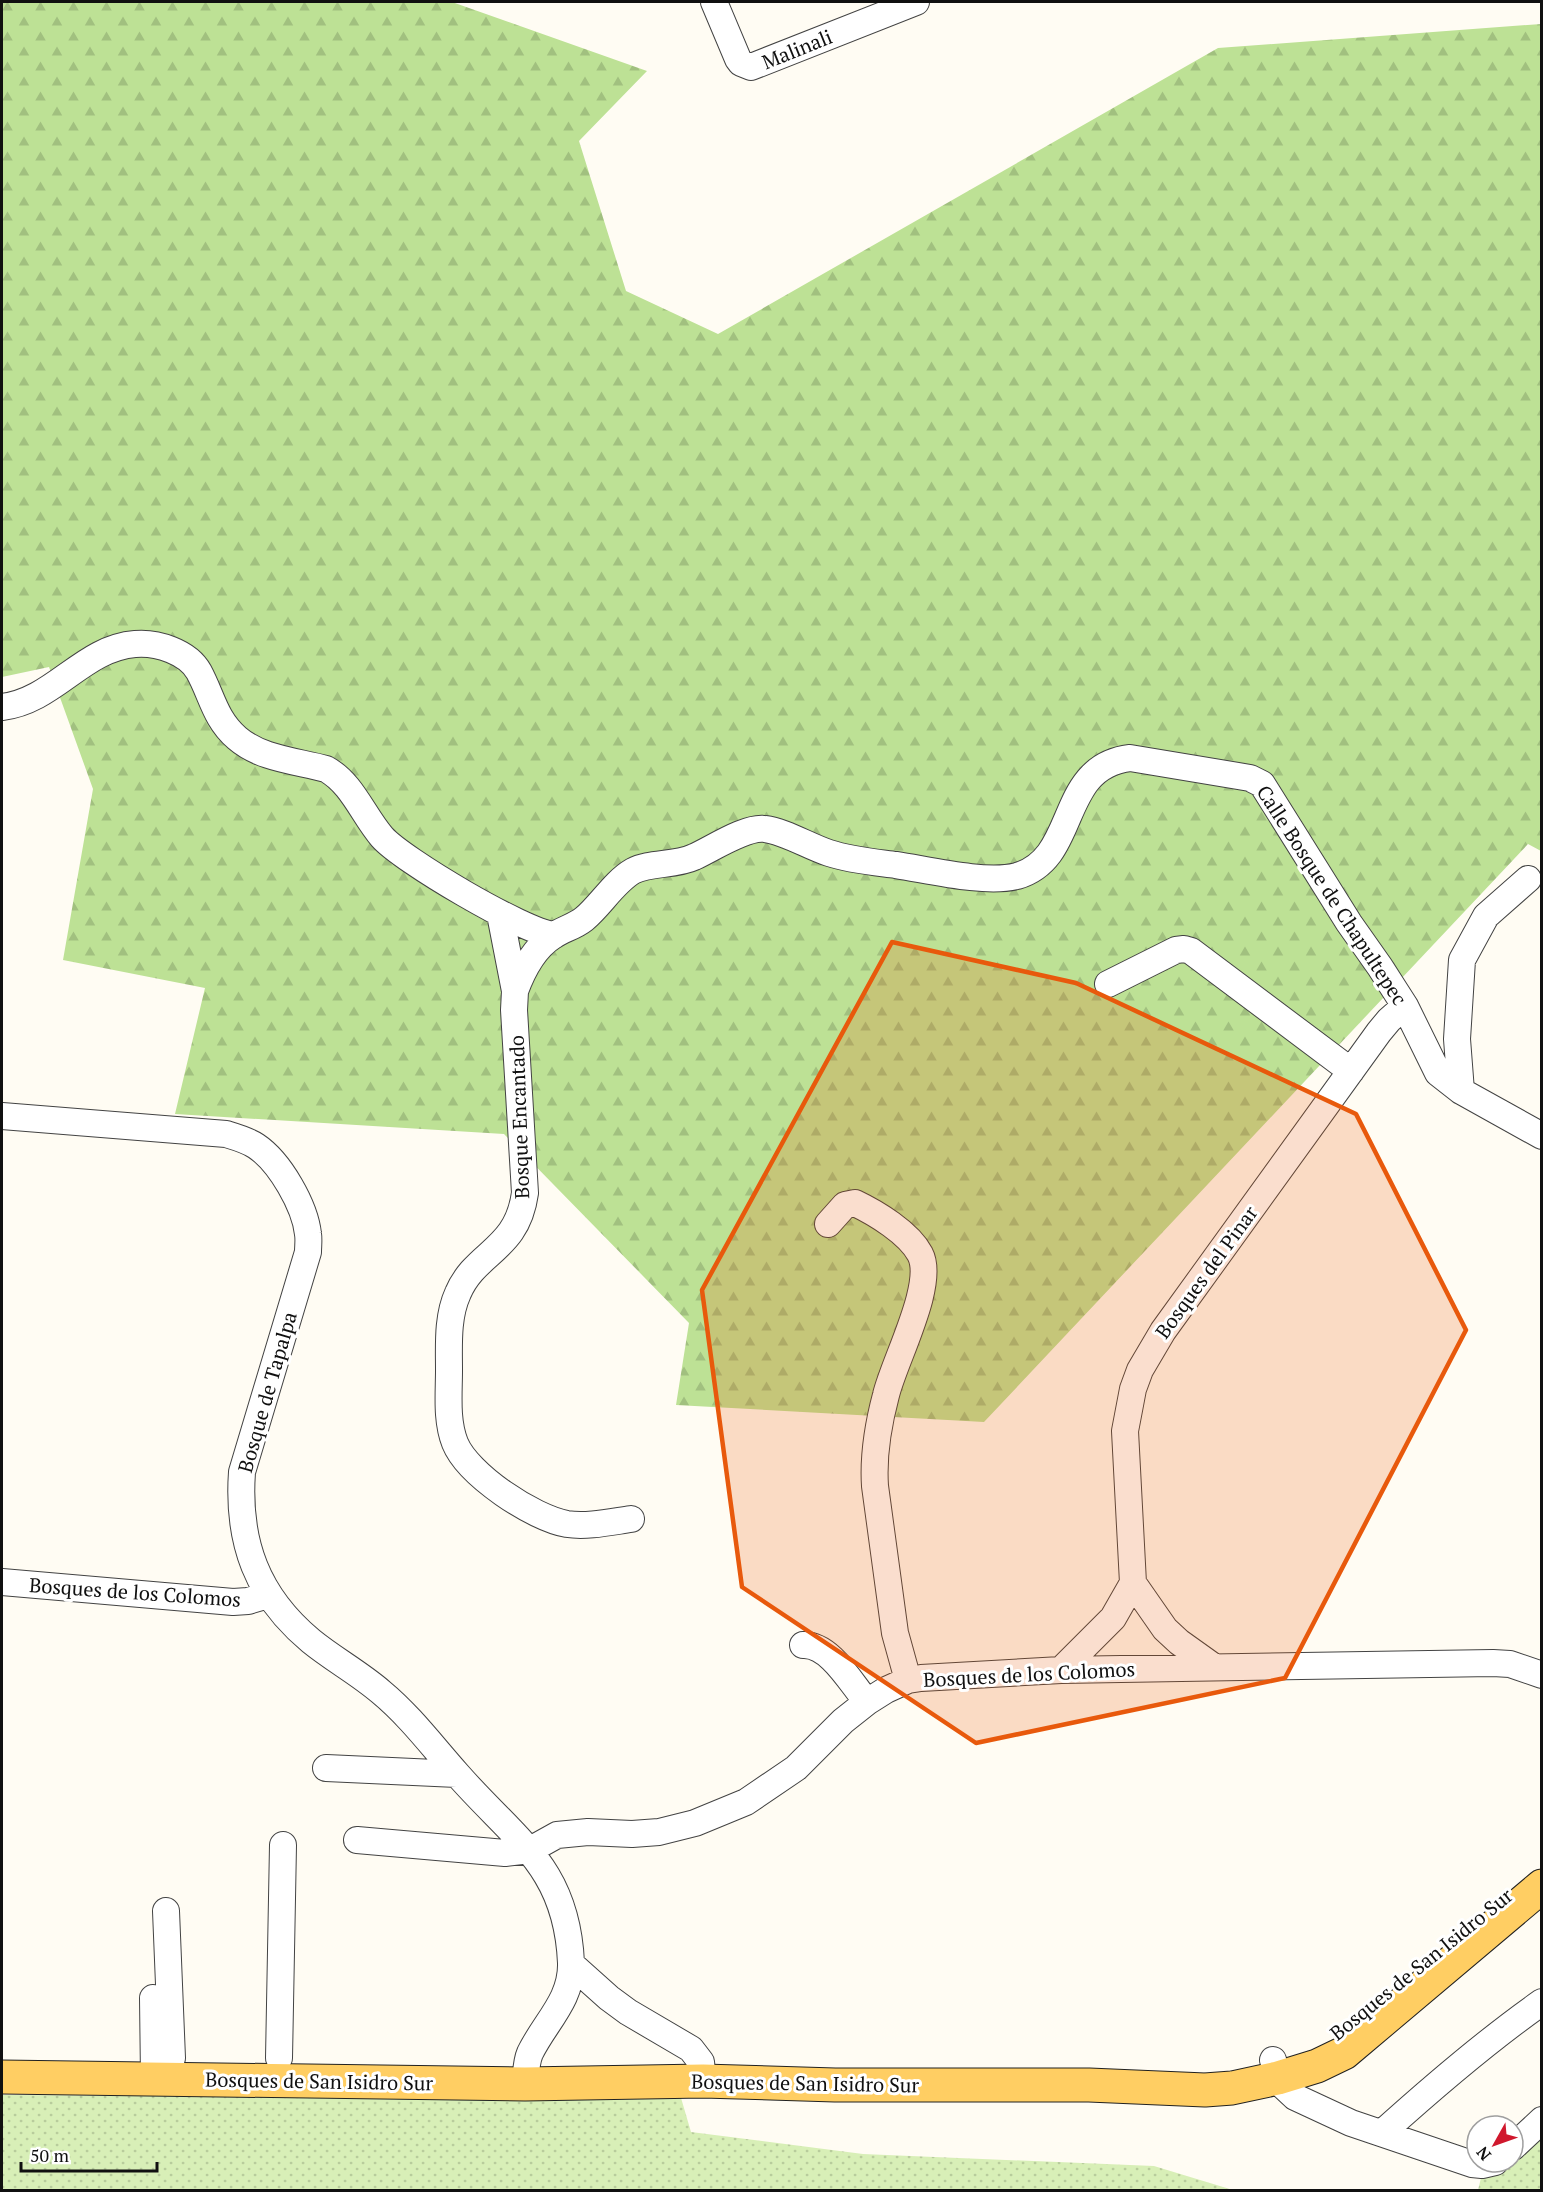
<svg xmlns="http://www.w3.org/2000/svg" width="1543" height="2192" viewBox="0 0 1543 2192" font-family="'PT Serif',serif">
<defs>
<pattern id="green-dots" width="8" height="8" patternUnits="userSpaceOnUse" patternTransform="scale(1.5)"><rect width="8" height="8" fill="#d8efb7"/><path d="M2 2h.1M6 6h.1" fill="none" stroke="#b8cc9c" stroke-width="1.8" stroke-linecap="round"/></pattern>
<pattern id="forest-firs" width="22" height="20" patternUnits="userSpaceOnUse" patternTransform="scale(1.5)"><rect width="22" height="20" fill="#bde195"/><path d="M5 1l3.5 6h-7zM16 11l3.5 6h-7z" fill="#a1c07f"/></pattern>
</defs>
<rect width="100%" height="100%" fill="#fffcf3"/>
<!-- green -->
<path fill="url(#green-dots)" d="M679,2091L691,2132L863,2154L1154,2166L1233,2190H2V2095L427,2097Z
M1541,2119V2190H1478L1485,2162H1513V2140Z"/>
<!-- forest -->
<path fill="url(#forest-firs)" d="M2,2H452L647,71L579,141L626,291L718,334L1218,48L1541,24V851L1528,844L984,1422L676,1405L689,1323L504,1134L175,1114L205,988L63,960L93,789L49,667L2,677Z"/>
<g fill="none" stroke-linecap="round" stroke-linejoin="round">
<defs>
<path id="minor" d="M714,2L738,59L741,63L751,67L916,2
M2,707C54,701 83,648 135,644C157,642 188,652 199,672C212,696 215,719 237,738C261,759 297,761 326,769C352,783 363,815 382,837C402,860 524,932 554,935
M500,914L515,991L514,1010L525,1193C517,1251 476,1251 458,1293C447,1317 449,1345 449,1370C449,1394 446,1420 455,1443C468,1475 533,1518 567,1524C587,1527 610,1522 631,1519
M1108,984L1176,950L1184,949L1191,951L1351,1071
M515,991C522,972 534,948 553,936C563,929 574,927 584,919C601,905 614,882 633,871C650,862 675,866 694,857C712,849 746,826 765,829C784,831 810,847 829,853C850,860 873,862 896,865C929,870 985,884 1017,876C1080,858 1056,767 1130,758L1250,778L1262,784L1349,923L1380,967L1405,1006L1438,1073L1461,1091L1542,1136
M1461,1091L1457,1039L1462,960L1486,916L1528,879
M2,1116L226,1134C236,1137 247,1140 256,1146C280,1162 305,1206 308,1234C309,1240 308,1246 308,1252L242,1472C237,1542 257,1596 311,1641C333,1659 359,1673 381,1692C410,1716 433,1747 458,1775C515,1840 567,1867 571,1963C572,2000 545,2022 530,2053C526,2062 526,2074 525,2084
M828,1224L845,1205L855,1203C876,1213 909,1233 920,1254C936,1284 894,1361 886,1395C878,1425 873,1456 875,1486L895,1633L908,1680
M2,1582L233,1602L248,1601L268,1595
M803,1645C830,1644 851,1683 867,1702
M1214,1667L1179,1642L1165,1629L1133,1583L1125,1431L1133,1389L1140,1370L1163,1331L1379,1032L1389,1020L1405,1006
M1061,1670L1113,1618L1133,1583
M326,1768L457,1774
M357,1840L505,1853L530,1850L557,1835L588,1832L632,1834L659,1832L695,1823L746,1802L796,1768L843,1721L867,1702L886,1690L908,1680L921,1678L1061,1670L1493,1663L1510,1664L1542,1675
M166,1911L172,2058
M571,1964L609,1998L628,2012L691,2049L701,2062L703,2081
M153,1998L154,2078
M279,2058L283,1845
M1273,2060L1280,2083L1295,2097L1351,2123L1472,2164L1482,2165L1495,2162
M1382,2133C1433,2087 1485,2042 1542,2002
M1513,2147L1542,2120"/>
<path id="major" d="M2,2077L525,2084L703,2081L835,2085H1089L1205,2090L1232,2088L1278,2078L1317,2066L1344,2053L1542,1886"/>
</defs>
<!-- minor casing -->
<use href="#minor" stroke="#434343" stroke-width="28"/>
<!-- major casing -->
<use href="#major" stroke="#212121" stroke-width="35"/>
<!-- minor -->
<use href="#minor" stroke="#fff" stroke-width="26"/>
<!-- major -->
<use href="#major" stroke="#ffce63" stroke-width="33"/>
</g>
<!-- marked area -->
<path fill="#e8590c" fill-opacity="0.2" stroke="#e8590c" stroke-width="4.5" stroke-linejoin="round" d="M892,942L1076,983L1356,1114L1466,1330L1285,1678L976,1743L742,1587L702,1290Z"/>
<g text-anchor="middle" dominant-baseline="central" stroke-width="6" stroke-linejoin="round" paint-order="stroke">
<!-- street labels -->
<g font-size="20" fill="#101010" stroke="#fff">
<text transform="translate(797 49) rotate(-22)">Malinali</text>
<text transform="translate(1332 895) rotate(57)">Calle Bosque de Chapultepec</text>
<text transform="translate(519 1117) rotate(-92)">Bosque Encantado</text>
<text transform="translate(1206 1272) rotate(-54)">Bosques del Pinar</text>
<text transform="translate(267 1392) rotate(-74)">Bosque de Tapalpa</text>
<text transform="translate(135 1592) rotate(4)">Bosques de los Colomos</text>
<text transform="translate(1029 1674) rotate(-3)">Bosques de los Colomos</text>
<text transform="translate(1421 1964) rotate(-39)">Bosques de San Isidro Sur</text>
<text transform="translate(319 2081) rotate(1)">Bosques de San Isidro Sur</text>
<text transform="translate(805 2083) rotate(1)">Bosques de San Isidro Sur</text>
</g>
</g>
<!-- border -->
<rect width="1543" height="2192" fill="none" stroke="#101010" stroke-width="6"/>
<!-- north arrow -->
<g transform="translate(1495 2144) rotate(230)"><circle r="28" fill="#ffffff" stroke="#9f9f9f" stroke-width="1.5"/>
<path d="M0-4.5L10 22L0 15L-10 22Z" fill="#d0182d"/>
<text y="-9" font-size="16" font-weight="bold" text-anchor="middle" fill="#101010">N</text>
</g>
<!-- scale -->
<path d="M21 2162v9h136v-9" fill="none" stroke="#101010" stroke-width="3"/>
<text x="30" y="2162" font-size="18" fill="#101010" stroke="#ffffff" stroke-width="4.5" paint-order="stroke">50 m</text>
</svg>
